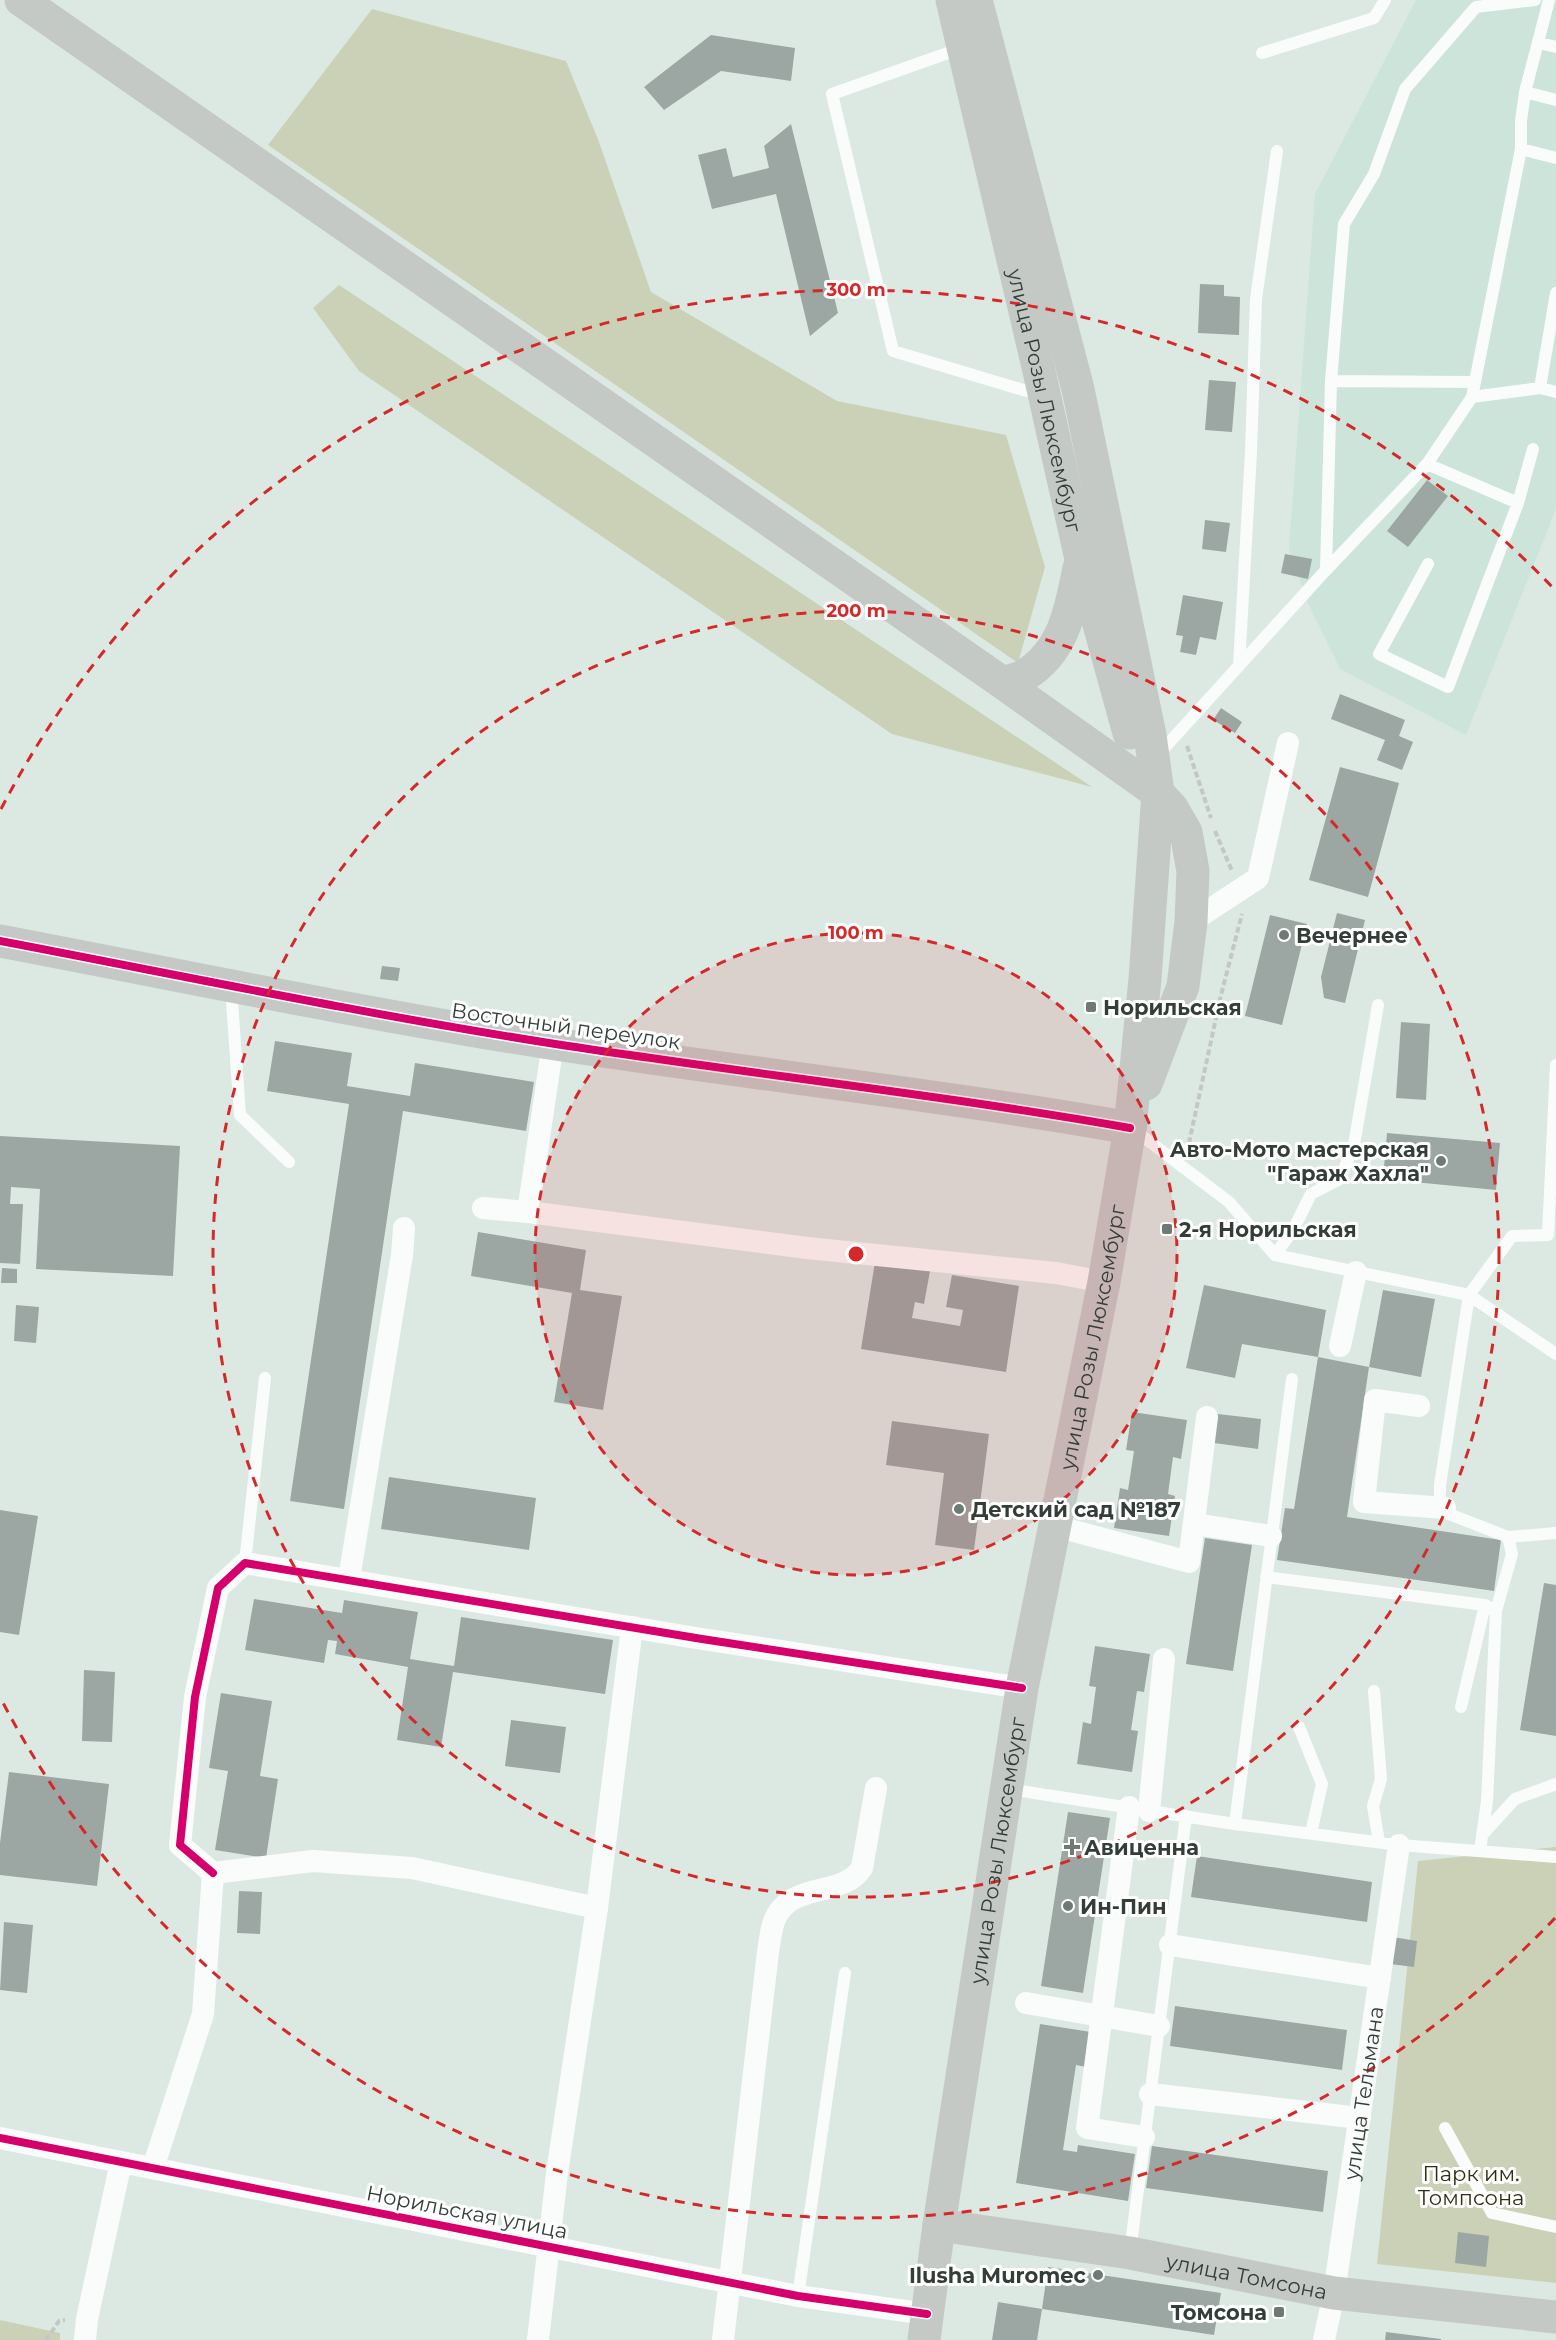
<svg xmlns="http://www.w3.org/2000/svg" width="1556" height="2340" viewBox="0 0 1556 2340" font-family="Montserrat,sans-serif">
<rect width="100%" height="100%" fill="#dce9e3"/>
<!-- built -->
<path fill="#cce4d9" d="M1416,0H1556V509L1466,735L1340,669L1308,603L1289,549L1315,194Z"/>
<!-- green -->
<path fill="#cbd1b6" d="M372,9L566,61L599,142L651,292L837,401L1006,435L1045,567L1018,663L268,145Z
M339,285L1092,787L892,734L359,371L313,308Z
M1556,1847V2283L1377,2264L1418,1861Z
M0,2320L60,2333V2340H0Z"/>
<!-- building -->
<path fill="#9ca7a4" d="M711,35L795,48L791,81L721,71L664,110L644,87Z
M791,124L838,313L810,336L776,194L712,209L698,155L726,148L733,177L769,168L764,146Z
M1200,284L1224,285V296L1240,297L1239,335L1198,333Z
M1209,380L1236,382L1232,432L1205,430Z
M1427,480L1448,496L1408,547L1387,531Z
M1205,520L1230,523L1226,552L1202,549Z
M1285,554L1312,559L1308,579L1281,573Z
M1183,595L1223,602L1216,640L1200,637L1196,655L1180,652L1183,636L1176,635Z
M1340,694L1405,720L1399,736L1413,742L1402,770L1377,760L1385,740L1331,719Z
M1221,708L1242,722L1235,733L1213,720Z
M1340,767L1399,783L1368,897L1309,880Z
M1337,913L1365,920L1345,1003L1324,998L1321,977Z
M1270,915L1307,924L1282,1025L1245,1016Z
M382,966L400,968L398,981L380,979Z
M1401,1022L1430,1024L1426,1100L1396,1098Z
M275,1041L352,1053L347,1086L410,1096L415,1063L534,1082L526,1131L403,1111L344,1509L290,1501L349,1104L267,1091Z
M1387,1133L1500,1143L1496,1190L1383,1179Z
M0,1136L180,1146L173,1276L36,1269L40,1189L11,1187L10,1204H23L20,1264L0,1263Z
M478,1232L586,1250L580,1290L622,1296L603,1410L554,1402L572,1293L471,1276Z
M875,1262L930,1271L924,1304L915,1302L912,1318L960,1326L963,1310L946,1307L952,1275L1019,1286L1006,1372L861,1349Z
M2,1268L17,1269V1283H1Z
M1204,1285L1326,1310L1318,1357L1242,1344L1235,1378L1186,1368Z
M1383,1290L1435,1299L1421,1377L1369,1367Z
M16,1305L39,1307L36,1343L14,1341Z
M1318,1357L1369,1367L1347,1517L1501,1540L1494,1591L1277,1560L1285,1508L1294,1509Z
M1132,1412L1187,1420L1181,1459L1173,1457L1168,1494L1175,1496L1169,1536L1114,1528L1120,1488L1128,1490L1134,1451L1126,1450Z
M1218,1414L1261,1419L1258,1449L1214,1443Z
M892,1421L989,1434L974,1550L935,1545L944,1473L886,1465Z
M389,1477L536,1498L529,1550L381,1529Z
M0,1510L38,1516L19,1635L0,1632Z
M1205,1538L1252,1545L1233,1671L1186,1664Z
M1544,1583L1556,1585V1736L1520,1730Z
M254,1599L342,1613L344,1600L418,1612L410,1659L454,1666L461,1617L613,1640L605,1694L453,1672L441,1747L397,1740L408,1667L335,1654L337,1641L328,1640L324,1663L245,1650Z
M1095,1646L1150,1654L1144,1692L1137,1691L1131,1730L1138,1731L1132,1772L1077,1764L1083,1722L1091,1724L1096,1687L1089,1686Z
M84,1670L115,1672L112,1742L82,1741Z
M221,1693L272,1701L260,1776L278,1779L266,1858L215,1850L228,1771L209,1768Z
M511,1720L566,1727L560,1773L505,1766Z
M9,1772L109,1784L97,1886L0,1875V1843Z
M1068,1812L1110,1818L1083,1993L1041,1986Z
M1197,1856L1372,1882L1367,1922L1191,1897Z
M239,1891L262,1892L260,1934L237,1933Z
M4,1922L33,1925L27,1993L0,1990Z
M1393,1937L1417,1941L1414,1967L1390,1964Z
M1175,2006L1347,2030L1342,2070L1170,2046Z
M1040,2024L1091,2032L1086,2067L1076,2065L1063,2150L1077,2152L1078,2145L1135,2154L1128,2201L1016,2183Z
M1152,2146L1328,2171L1323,2212L1146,2188Z
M1458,2232L1489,2236L1486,2267L1455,2263Z
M1048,2267L1221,2293L1214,2335L1042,2309Z
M998,2302L1042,2309L1037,2340H992Z
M1386,2332L1441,2339V2340H1385Z"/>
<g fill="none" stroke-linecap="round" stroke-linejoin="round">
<!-- path -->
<path stroke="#c3c7c5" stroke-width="4" stroke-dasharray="6 3" stroke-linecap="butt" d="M1187,746L1211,818
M1215,831L1232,871
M1187,1152L1221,995L1242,914
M46,2340L59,2321L65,2320"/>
<!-- lane -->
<path stroke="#fafcfb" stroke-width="12" d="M1539,43L1556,47
M962,48L832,94L893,351L1040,395
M1262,53L1374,18L1385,0
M1525,92L1549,0
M1521,149V121L1525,92L1556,100
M1331,381L1474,382
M1540,388L1556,293
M1472,397L1540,388L1556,392
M1427,464L1518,503L1448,687L1379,654L1428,564
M1518,503L1533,449
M1326,570L1331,381L1344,224L1374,174L1405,89L1476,7L1535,0
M1239,666L1251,452L1256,299L1277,151
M1157,756L1326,570L1427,464L1472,397L1521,149L1556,158
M231,987L240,1115L289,1162
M1556,1065L1548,1235L1512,1236L1469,1295L1556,1354
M1134,1130L1229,1202L1275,1255L1469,1295L1440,1485V1500L1449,1514L1508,1537L1512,1554L1496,1611
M1275,1255L1293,1230L1311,1194L1340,1179L1354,1145L1378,1005
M1508,1537L1556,1533
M245,1563L265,1378
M1266,1577L1485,1605L1496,1611L1487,1801L1480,1851
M1374,1691L1381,1779L1373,1806L1379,1842
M1461,1707L1485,1605
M1299,1727L1322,1784L1311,1833
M1008,1789L1235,1824L1399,1845L1556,1857
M1235,1824L1292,1379
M1482,1835L1515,1799L1556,1784
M1445,2128L1492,2213L1556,2227
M1130,2252L1186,1816
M798,2296L845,1973"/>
<!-- street -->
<g stroke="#fafcfb" stroke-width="22">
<path d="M1191,922L1258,878L1288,743"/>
<path d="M483,1208L528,1212L807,1248L1056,1273L1104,1282"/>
<path d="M528,1212L553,1043"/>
<path d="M1340,1346L1356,1272"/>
<path d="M1419,1406L1375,1400L1364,1502L1445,1508"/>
<path d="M1195,1524L1271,1536"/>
<path d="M1055,1526L1189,1562L1207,1417"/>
<path d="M349,1579L402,1255L404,1228"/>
<path d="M1129,1807L1087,2128L1144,2137"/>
<path d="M1149,1811L1164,1659"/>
<path d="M213,1873L180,1845L195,1697L218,1588L245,1563L702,1639L1022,1688"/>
<path d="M1170,1945L1380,1978"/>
<path d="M1026,2003L1159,2026"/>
<path d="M1150,2094L1360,2118"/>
<path d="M0,2138L798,2296L927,2314"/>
<path d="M153,2168L203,2014L213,1873L313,1861L412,1868L597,1908"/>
<path d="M85,2340L87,2319L121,2162"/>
<path d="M538,2340L557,2173L597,1908L632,1627"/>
<path d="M723,2340L768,1952C770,1940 771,1925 777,1915C796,1882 843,1897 862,1868L876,1788"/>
<path id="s1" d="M1324,2340L1334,2293L1399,1845"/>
</g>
<!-- secondary -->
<g stroke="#c5c9c6" stroke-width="33">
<path d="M21,0L1003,683L1158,793L1172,808L1186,832L1193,871L1191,922L1183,986L1146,1084"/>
<path id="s2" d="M952,0L1039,371L1081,559L1129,733"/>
<path d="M1003,683C1010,680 1019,679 1025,675C1064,651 1071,609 1079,568"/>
<path d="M0,941C183,976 365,1014 549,1043C742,1073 937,1094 1130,1128"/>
<path id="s3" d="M939,2225L1130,2253L1334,2293L1556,2317"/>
<path id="s4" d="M924,2340L939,2225L1022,1688L1104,1282L1130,1128L1145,979L1158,793L1150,735L1078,389L976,0"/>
</g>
<defs>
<path id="cycleway" d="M0,941C183,976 365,1014 549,1043C742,1073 937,1094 1130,1128
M213,1873L180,1845L195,1697L218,1588L245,1563L702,1639L1022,1688
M0,2138L798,2296L927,2314"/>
</defs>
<!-- cycleway casing -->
<use href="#cycleway" stroke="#fff" stroke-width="11"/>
<!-- cycleway -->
<use href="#cycleway" stroke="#d6006c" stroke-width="8"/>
</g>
<!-- distance rings -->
<circle cx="856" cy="1254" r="321" fill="#d62828" fill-opacity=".12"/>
<g fill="none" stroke="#d62828" stroke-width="3" stroke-dasharray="10 8">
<circle cx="856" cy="1254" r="321"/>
<circle cx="856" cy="1254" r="643"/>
<path d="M1555 1918A964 964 0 0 1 1 1699M1 809A964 964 0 0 1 1555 590"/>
</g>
<!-- markers -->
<g fill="#6f7a74" stroke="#fff" stroke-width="2">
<circle cx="1284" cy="935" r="6"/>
<rect x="1085" y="1001" width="12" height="12" rx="3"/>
<circle cx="1441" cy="1161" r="6"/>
<rect x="1161" y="1223" width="12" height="12" rx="3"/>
<circle cx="959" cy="1509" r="6"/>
<path d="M1069 1838h6v6h6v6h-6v6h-6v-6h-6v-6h6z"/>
<circle cx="1068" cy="1906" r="6"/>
<circle cx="1098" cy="2275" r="6"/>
<rect x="1273" y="2306" width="12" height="12" rx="3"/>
</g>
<g text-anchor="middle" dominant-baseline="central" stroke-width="6" stroke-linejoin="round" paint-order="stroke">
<!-- street labels -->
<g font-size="21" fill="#343e39" stroke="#fff">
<text stroke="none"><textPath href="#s2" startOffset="411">улица Розы Люксембург</textPath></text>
<text transform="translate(566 1026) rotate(8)">Восточный переулок</text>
<text stroke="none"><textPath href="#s4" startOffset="1017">улица Розы Люксембург</textPath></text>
<text stroke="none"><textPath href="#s4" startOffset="495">улица Розы Люксембург</textPath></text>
<text stroke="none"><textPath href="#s1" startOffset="250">улица Тельмана</textPath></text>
<text transform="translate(467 2212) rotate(11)">Норильская улица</text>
<text stroke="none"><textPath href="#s3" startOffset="312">улица Томсона</textPath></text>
</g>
<!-- poi labels -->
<g font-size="21" font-weight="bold" fill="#343e39" stroke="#fff" text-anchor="start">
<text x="1296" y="935">Вечернее</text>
<text x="1103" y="1007">Норильская</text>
<text x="1429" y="1149" text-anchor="end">Авто-Мото мастерская<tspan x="1429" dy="24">"Гараж Хахла"</tspan></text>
<text x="1179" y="1229">2-я Норильская</text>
<text x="971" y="1509">Детский сад №187</text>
<text x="1084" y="1847">Авиценна</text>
<text x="1080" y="1906">Ин-Пин</text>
<text x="1086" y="2275" text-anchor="end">Ilusha Muromec</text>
<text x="1267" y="2312" text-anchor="end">Томсона</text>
</g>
<!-- park labels -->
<g font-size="21" fill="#2f2e11" stroke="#fff">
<text x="1471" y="2173">Парк им.<tspan x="1471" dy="24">Томпсона</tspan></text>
</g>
</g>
<circle cx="856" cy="1254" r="9" fill="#d62828" stroke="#fff" stroke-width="3"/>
<g font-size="18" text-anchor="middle" font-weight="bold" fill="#d62828" stroke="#fff" stroke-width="6" stroke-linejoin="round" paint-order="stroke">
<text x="856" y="296">300 m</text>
<text x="856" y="617">200 m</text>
<text x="856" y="939">100 m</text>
</g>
</svg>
